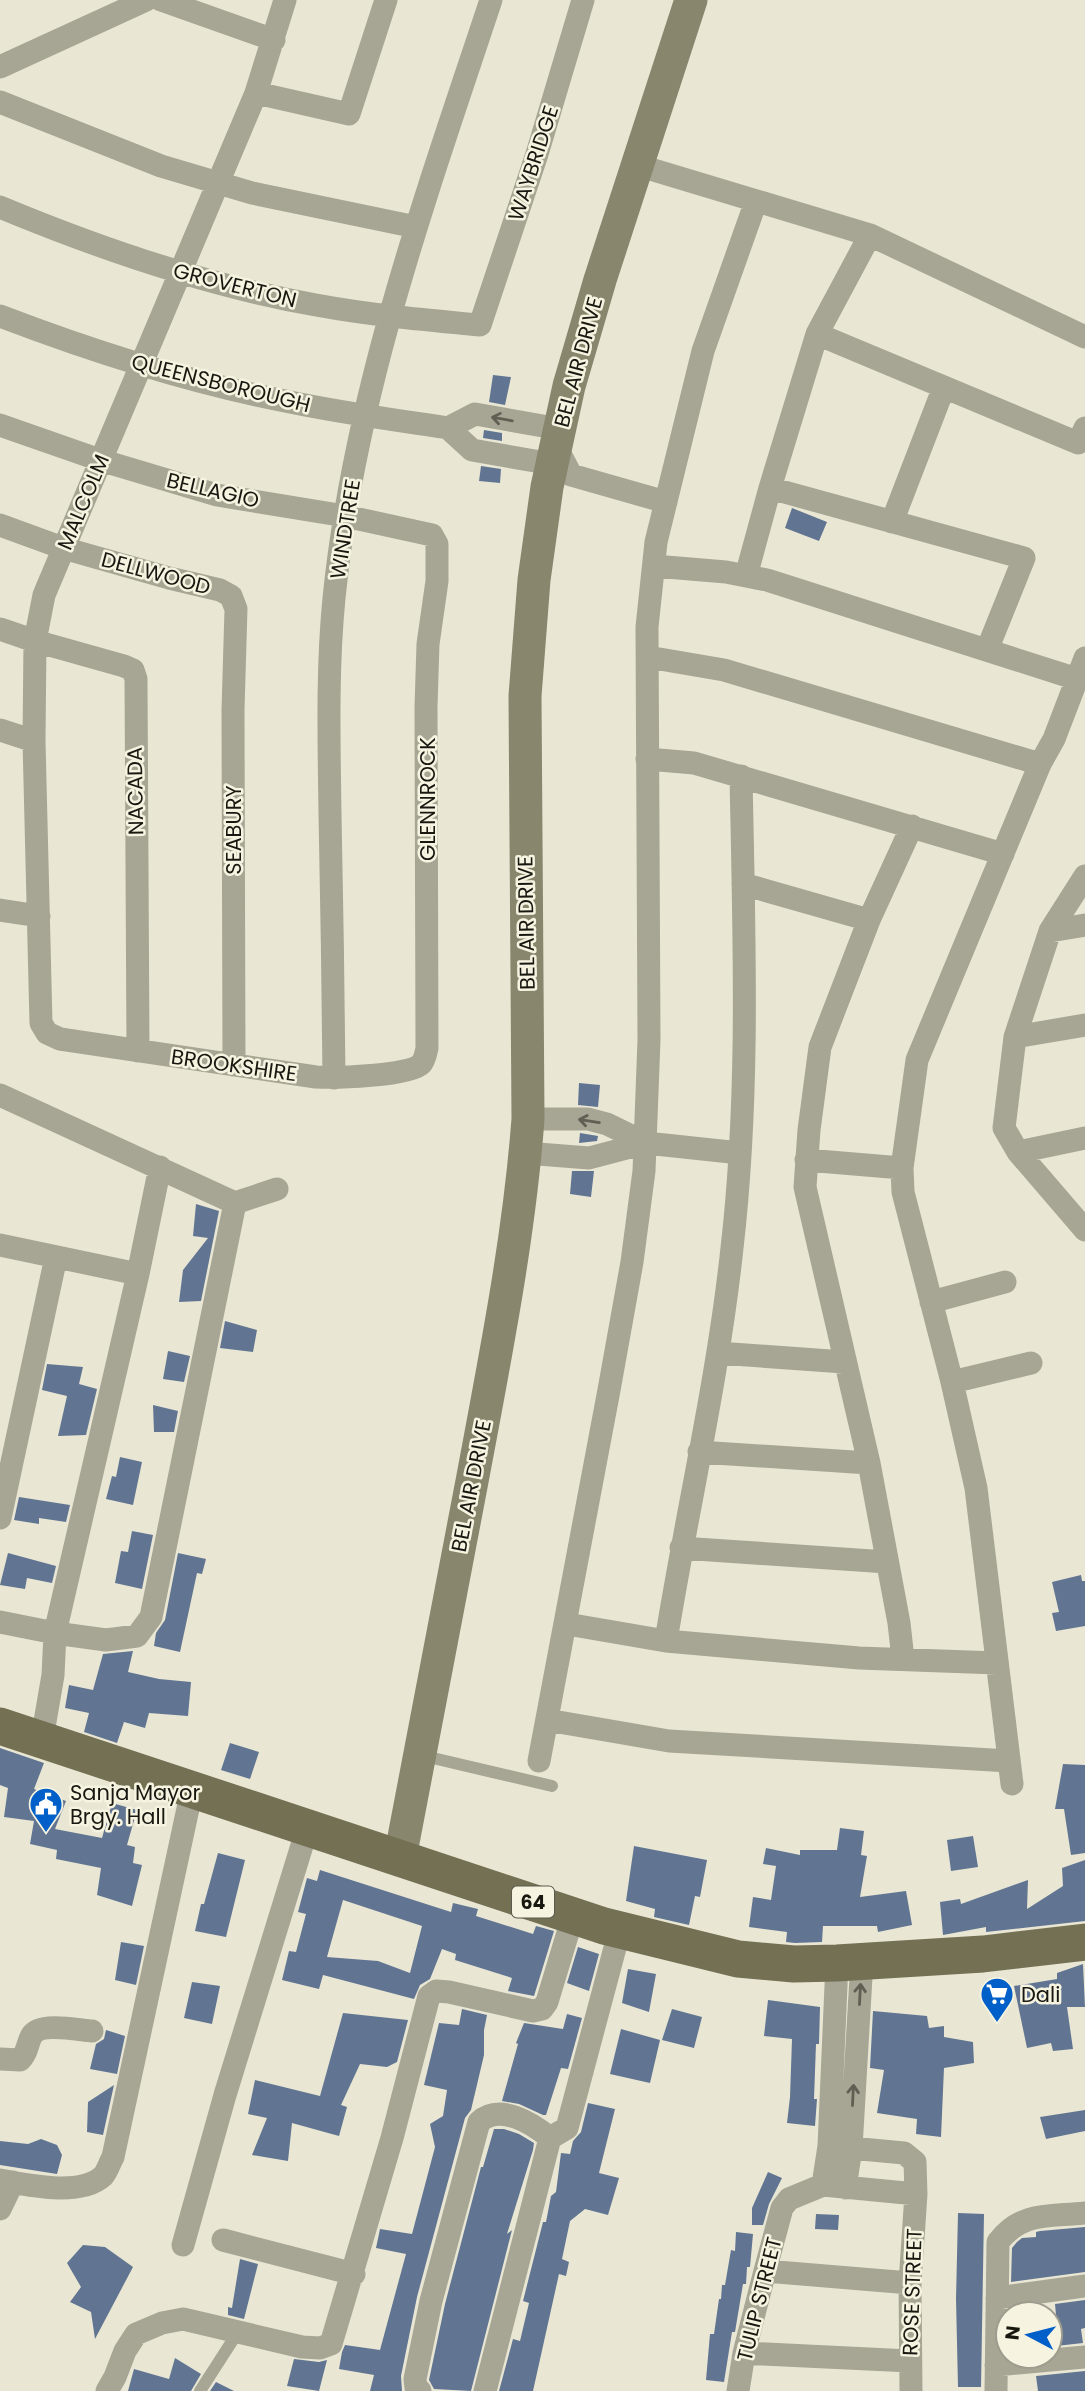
<svg xmlns="http://www.w3.org/2000/svg" width="1085" height="2391" viewBox="0 0 1085 2391" font-family="Poppins,sans-serif">
<rect width="100%" height="100%" fill="#e9e7d4"/>
<!-- building -->
<path fill="#617592" fill-rule="evenodd" d="M493,375L511,377L505,405L489,402Z
M484,430L502,433V441L483,438Z
M481,466L501,469L500,483L479,481Z
M792,508L827,522L819,541L785,528Z
M579,1083L600,1085L598,1107L578,1105Z
M580,1133L598,1136L597,1141L579,1143Z
M572,1171H594L591,1197L570,1194Z
M196,1204L219,1211L201,1301L179,1302L183,1270L208,1238L193,1236Z
M225,1321L257,1330L253,1352L220,1348Z
M168,1351L190,1356L184,1382L163,1379Z
M47,1364L83,1367L79,1384L97,1389L86,1435L58,1436L67,1396L42,1390Z
M153,1405L178,1411L174,1432H154Z
M120,1457L142,1462L133,1505L106,1499L112,1476L116,1477Z
M19,1497L70,1505L66,1522L39,1518V1524L14,1520Z
M132,1531L153,1535L142,1589L115,1583L121,1551L128,1552Z
M8,1553L56,1566L52,1583L27,1578L25,1589L0,1585Z
M178,1553L206,1559L202,1574L197,1573L180,1652L154,1646L156,1633L165,1620Z
M1081,1575L1082,1581H1085V1626L1056,1631L1052,1613L1059,1612L1052,1582Z
M133,1651L128,1672L159,1679L191,1682L188,1716L149,1713L145,1728L124,1722L117,1743L84,1732L89,1713L65,1708L69,1685L93,1690L103,1654Z
M230,1743L259,1752L250,1779L221,1770Z
M0,1748L44,1763L34,1789L66,1801L55,1829L102,1838L112,1803L137,1810L127,1845L135,1847L133,1863L142,1865L132,1906L97,1895L101,1868L56,1859L57,1850L30,1844L34,1821L4,1817L8,1788L0,1785Z
M1063,1764L1085,1765V1853L1071,1855L1064,1809H1055Z
M840,1828L864,1831L861,1855L867,1856L860,1897L906,1891L912,1925L878,1932L877,1926H823L822,1942L795,1943L786,1942L787,1932L749,1927L753,1897L771,1900L776,1866L763,1864L766,1848L800,1855V1850H837Z
M973,1836L978,1867L951,1871L947,1840Z
M634,1846L707,1860L700,1897L695,1896L689,1925L654,1917L655,1909L626,1901Z
M218,1853L245,1860L226,1937L195,1931L201,1904H204Z
M1085,1860V1921L986,1932V1927L943,1935L940,1902L960,1899L961,1904L1028,1880L1027,1909L1063,1886L1062,1868Z
M320,1870L451,1912L453,1903L478,1909L476,1916L533,1934L536,1926L554,1931L534,1996L508,1991L512,1978L455,1960L456,1954L442,1949L430,1979L420,1985L414,1999L323,1975L319,1989L282,1980L289,1951L296,1952L306,1914L298,1912L307,1878L317,1881ZM343,1900L422,1926L410,1973L378,1961L327,1957Z
M121,1942L144,1946L136,1985L115,1980Z
M578,1947L599,1954L589,1991L567,1983Z
M1083,1964L1085,2007H1067L1073,2049L1053,2051L1051,2043L1027,2048L1014,1986L1057,1979V1973Z
M628,1969L656,1974L649,2012L622,2003Z
M192,1982L220,1986L212,2024L184,2018Z
M768,2000L820,2007L819,2044H816L814,2099H817L815,2126L787,2123L790,2097L792,2039L764,2036Z
M462,2009L487,2015L484,2030V2055L471,2110L465,2118L417,2297L401,2376L402,2391H370L374,2375L339,2369L342,2352L345,2345L380,2350L406,2254L376,2248L380,2229L412,2234L435,2147L430,2124L443,2116L447,2090L424,2085L439,2023L459,2025Z
M672,2009L702,2017L694,2048L662,2040Z
M873,2011L927,2016L929,2028L944,2026V2037L973,2042L974,2063L944,2068L941,2137L916,2134L917,2119L877,2113L884,2070L870,2068Z
M343,2013L408,2020L397,2062L387,2067L360,2064L341,2105L347,2107L339,2136L292,2123L288,2161L252,2155L267,2118L248,2114L255,2080L320,2096Z
M567,2014L582,2018L568,2069L561,2068L546,2115H543L519,2104L502,2101L518,2044L516,2043L524,2023L563,2029Z
M621,2029L660,2040L650,2083L610,2074Z
M106,2030L125,2036L117,2074L90,2069L96,2044L104,2039Z
M114,2085L103,2135L87,2132L88,2102Z
M588,2103L615,2109L599,2173L619,2178L608,2215L585,2209L570,2221L562,2259L569,2262L566,2276L559,2274L533,2391H499L513,2339L520,2341L529,2303L523,2301L543,2222H546L551,2196L556,2192L561,2153L570,2154L573,2141L581,2132Z
M1085,2110V2131L1046,2139L1040,2117Z
M494,2129H504L519,2134L534,2143L533,2150L507,2234L512,2230L471,2391L434,2389L429,2380L445,2304L481,2167H483Z
M41,2139L57,2145L62,2155L57,2174L0,2165V2141L28,2144Z
M768,2172L782,2178L769,2204L763,2225H752V2208Z
M958,2213L984,2214L981,2387H958L956,2299Z
M816,2214L839,2215L838,2230L815,2229Z
M1085,2227V2272L1011,2282L1012,2248L1017,2242L1022,2238L1036,2237V2232L1040,2231Z
M736,2232L753,2234L750,2267H747L746,2284H743L735,2332H732L724,2382L706,2380L710,2334H714L719,2299H721L722,2285H725L731,2250L735,2251Z
M83,2245L105,2247L133,2267L95,2339L91,2312L70,2302L81,2287L67,2263Z
M240,2259L258,2264L244,2319L228,2315V2307L232,2308Z
M1085,2300V2328L1081,2329L1083,2343L1056,2346L1054,2327L1057,2326L1055,2304Z
M175,2358L201,2374L191,2391H128L134,2369L169,2379Z
M294,2359L319,2362L327,2360L319,2391L287,2386Z
M1085,2371V2391H1038L1036,2376Z
M216,2382L234,2391H210Z"/>
<g fill="none" stroke-linecap="round" stroke-linejoin="round">
<!-- lane -->
<path stroke="#a7a695" stroke-width="12" d="M420,1755L552,1786
M200,2391L238,2332"/>
<!-- street -->
<path stroke="#a7a695" stroke-width="23" d="M161,0L274,40
M0,67L146,0
M256,93L349,114L386,0
M0,102L161,166L252,193L416,227
M637,165L870,235L1085,337
M0,207C101,249 208,286 316,305C370,315 425,320 480,325L537,154L583,0
M0,316C94,352 191,383 290,402C343,413 395,420 448,428
M817,334L870,235
M0,425L100,460L217,495L345,516L432,535L437,544V581L428,644L426,707L427,1048C426,1053 424,1061 421,1064C410,1076 334,1078 316,1077L60,1039L47,1033L41,1023L34,741L35,641L44,595L256,93L285,0
M448,428L475,414L560,429
M448,428L472,450L552,464
M556,446L571,475L666,502
M770,488L817,334L1078,443L1085,428
M892,522L944,387
M0,525L63,548L169,578L220,590L231,596L236,609L233,710L234,1065
M654,566L726,572L767,580L1077,679
M746,576L770,488L1024,558L987,650
M0,629L35,641L124,666L133,670L136,679L138,1051
M648,657L724,670L1040,764
M0,730L34,741
M647,759L694,763L1003,854
M1085,876L1050,931L1015,1037L1004,1128L1018,1152L1085,1230
M743,884L869,920
M0,910L39,916
M1050,931L1085,925
M1015,1037L1085,1025
M334,1078C333,990 332,901 330,813C329,741 327,669 334,598C355,391 426,196 491,0
M0,1095L235,1203L277,1189
M528,1119H588L607,1124L646,1143L740,1153
M1018,1152L1085,1138
M525,1153L589,1158L646,1143
M806,1160L902,1168
M0,1245L138,1274
M931,1302L1005,1282
M718,1353L844,1362
M952,1382L1031,1363
M699,1452L869,1463
M0,1518L56,1257
M681,1548L887,1562
M0,1622L55,1633L106,1640L137,1636L151,1617L235,1203
M567,1624L666,1641L859,1658L997,1663
M666,1641C687,1510 718,1380 732,1248C750,1092 744,933 741,776
M903,1659L899,1623L869,1463L805,1187L809,1130L820,1047L869,920L912,826
M547,1720L669,1741L1009,1761
M42,1739L53,1675L55,1633L138,1274L160,1167
M539,1761L609,1390L632,1262L644,1171L649,1040L647,627L656,542L703,351L756,201
M1012,1784L976,1488L952,1382L903,1192L902,1168L917,1060L1040,764L1054,739L1085,658
M0,2059L20,2060C28,2053 27,2043 32,2035C41,2022 78,2030 92,2031
M829,2146L904,2153L915,2162L916,2194L910,2283L911,2391
M0,2180C28,2185 80,2197 103,2176C107,2172 110,2162 113,2157L192,1790
M823,2185L829,2146L837,1963
M845,2188L851,2148L862,1960
M0,2209L13,2182
M223,2240L354,2274
M183,2245L225,2095L308,1826
M765,2271L910,2283
M997,2298L1085,2286
M744,2353L910,2361
M996,2365L1085,2357
M107,2391L115,2377L125,2351L136,2334L162,2323L183,2319L302,2347L320,2348L331,2344L392,2138L429,1996L436,1991L449,1992L533,2011L542,2009L547,2002L573,1916
M420,2391L416,2388L415,2379L431,2301L479,2122C500,2103 532,2123 550,2138
M485,2391L550,2138L567,2128L620,1929
M738,2391L744,2353L765,2271L782,2208L789,2199L823,2185L916,2194
M996,2391L998,2242C1022,2211 1049,2217 1085,2213"/>
<!-- secondary -->
<path stroke="#89866e" stroke-width="33" d="M400,1858C424,1731 448,1604 473,1476C495,1358 519,1239 528,1119L525,696L534,580L547,487L569,386L600,280L691,0"/>
<!-- primary -->
<path stroke="#737053" stroke-width="37" d="M0,1726L604,1926L738,1959L794,1964L837,1963L983,1954L1085,1942"/>
</g>
<!-- one-way arrows -->
<defs><path id="oneway-shaft" d="M-6 0H5M1.5-3L5.5 0L1.5 3" fill="none" stroke-width="1.6" stroke-linecap="round" stroke-linejoin="round" transform="scale(1.75)"/></defs>
<g stroke="#605f53">
<use href="#oneway-shaft" transform="translate(502 419) rotate(-170)"/>
<use href="#oneway-shaft" transform="translate(589 1121) rotate(-171)"/>
<use href="#oneway-shaft" transform="translate(860 1994) rotate(-87)"/>
<use href="#oneway-shaft" transform="translate(853 2095) rotate(-87)"/>
</g>
<!-- icons -->
<defs>
<symbol id="civic-pin" viewBox="-11 -11 22 30"><path d="M0 17L-7.5 6A9.5 9.5 0 1 1 7.5 6Z" fill="#005fc8" stroke="#f6f4e1"/><path d="M-.6-6.5H3V-4.5H.6V-3L4-1V1h2V6H-6V1h2V-1L-.6-3ZM-1.2 2.5V6h2.4V2.5Z" fill="#fff"/></symbol>
<symbol id="supermarket-pin" viewBox="-11 -11 22 30"><path d="M0 17L-7.5 6A9.5 9.5 0 1 1 7.5 6Z" fill="#005fc8" stroke="#f6f4e1"/><path d="M-6-5.5h2.5l.6 2H6L4.5 2H-2.5L-4.4-4H-6ZM-1.5 3.2a1.3 1.3 0 1 0 .1 0ZM3 3.2a1.3 1.3 0 1 0 .1 0Z" fill="#fff"/></symbol>
</defs>
<g fill-rule="evenodd">
<use href="#civic-pin" x="27" y="1785" width="38" height="52"/>
<use href="#supermarket-pin" x="978" y="1975" width="38" height="52"/>
</g>
<g text-anchor="middle" dominant-baseline="central" stroke-width="5" stroke-linejoin="round" paint-order="stroke">
<!-- shield labels -->
<rect fill="#f6f4e1" stroke="#5b5a4f" stroke-width="2" x="512" y="1886.5" width="42" height="31" rx="5"/>
<g font-size="19" font-weight="bold" fill="#181811">
<text x="533" y="1902">64</text>
</g>
<!-- street labels -->
<g font-size="21" fill="#181811" stroke="#f6f4e1">
<text transform="translate(533 163) rotate(-72)">WAYBRIDGE</text>
<text transform="translate(235 285) rotate(14)">GROVERTON</text>
<text transform="translate(578 362) rotate(-75)">BEL AIR DRIVE</text>
<text transform="translate(221 383) rotate(14)">QUEENSBOROUGH</text>
<text transform="translate(213 490) rotate(13)">BELLAGIO</text>
<text transform="translate(83 502) rotate(-67)">MALCOLM</text>
<text transform="translate(345 529) rotate(-81)">WINDTREE</text>
<text transform="translate(156 573) rotate(15)">DELLWOOD</text>
<text transform="translate(135 791) rotate(-91)">NACADA</text>
<text transform="translate(427 799) rotate(-90)">GLENNROCK</text>
<text transform="translate(233 830) rotate(-90)">SEABURY</text>
<text transform="translate(526 923) rotate(-91)">BEL AIR DRIVE</text>
<text transform="translate(234 1065) rotate(8)">BROOKSHIRE</text>
<text transform="translate(471 1486) rotate(-79)">BEL AIR DRIVE</text>
<text transform="translate(912 2292) rotate(-88)">ROSE STREET</text>
<text transform="translate(759 2299) rotate(-76)">TULIP STREET</text>
</g>
<!-- poi labels -->
<g font-size="21" fill="#181811" stroke="#f6f4e1" text-anchor="start">
<text x="70" y="1792">Sanja Mayor<tspan x="70" dy="24">Brgy. Hall</tspan></text>
<text x="1021" y="1994">Dali</text>
</g>
</g>
<!-- north arrow -->
<g transform="translate(1029 2335) rotate(277)"><circle r="33" fill="#f6f4e1" stroke="#9d9c8e" stroke-width="2"/>
<path d="M0-5L12 26L0 18L-12 26Z" fill="#005fc8"/>
<text y="-10" font-size="19" font-weight="bold" text-anchor="middle" fill="#181811">N</text>
</g>
</svg>
